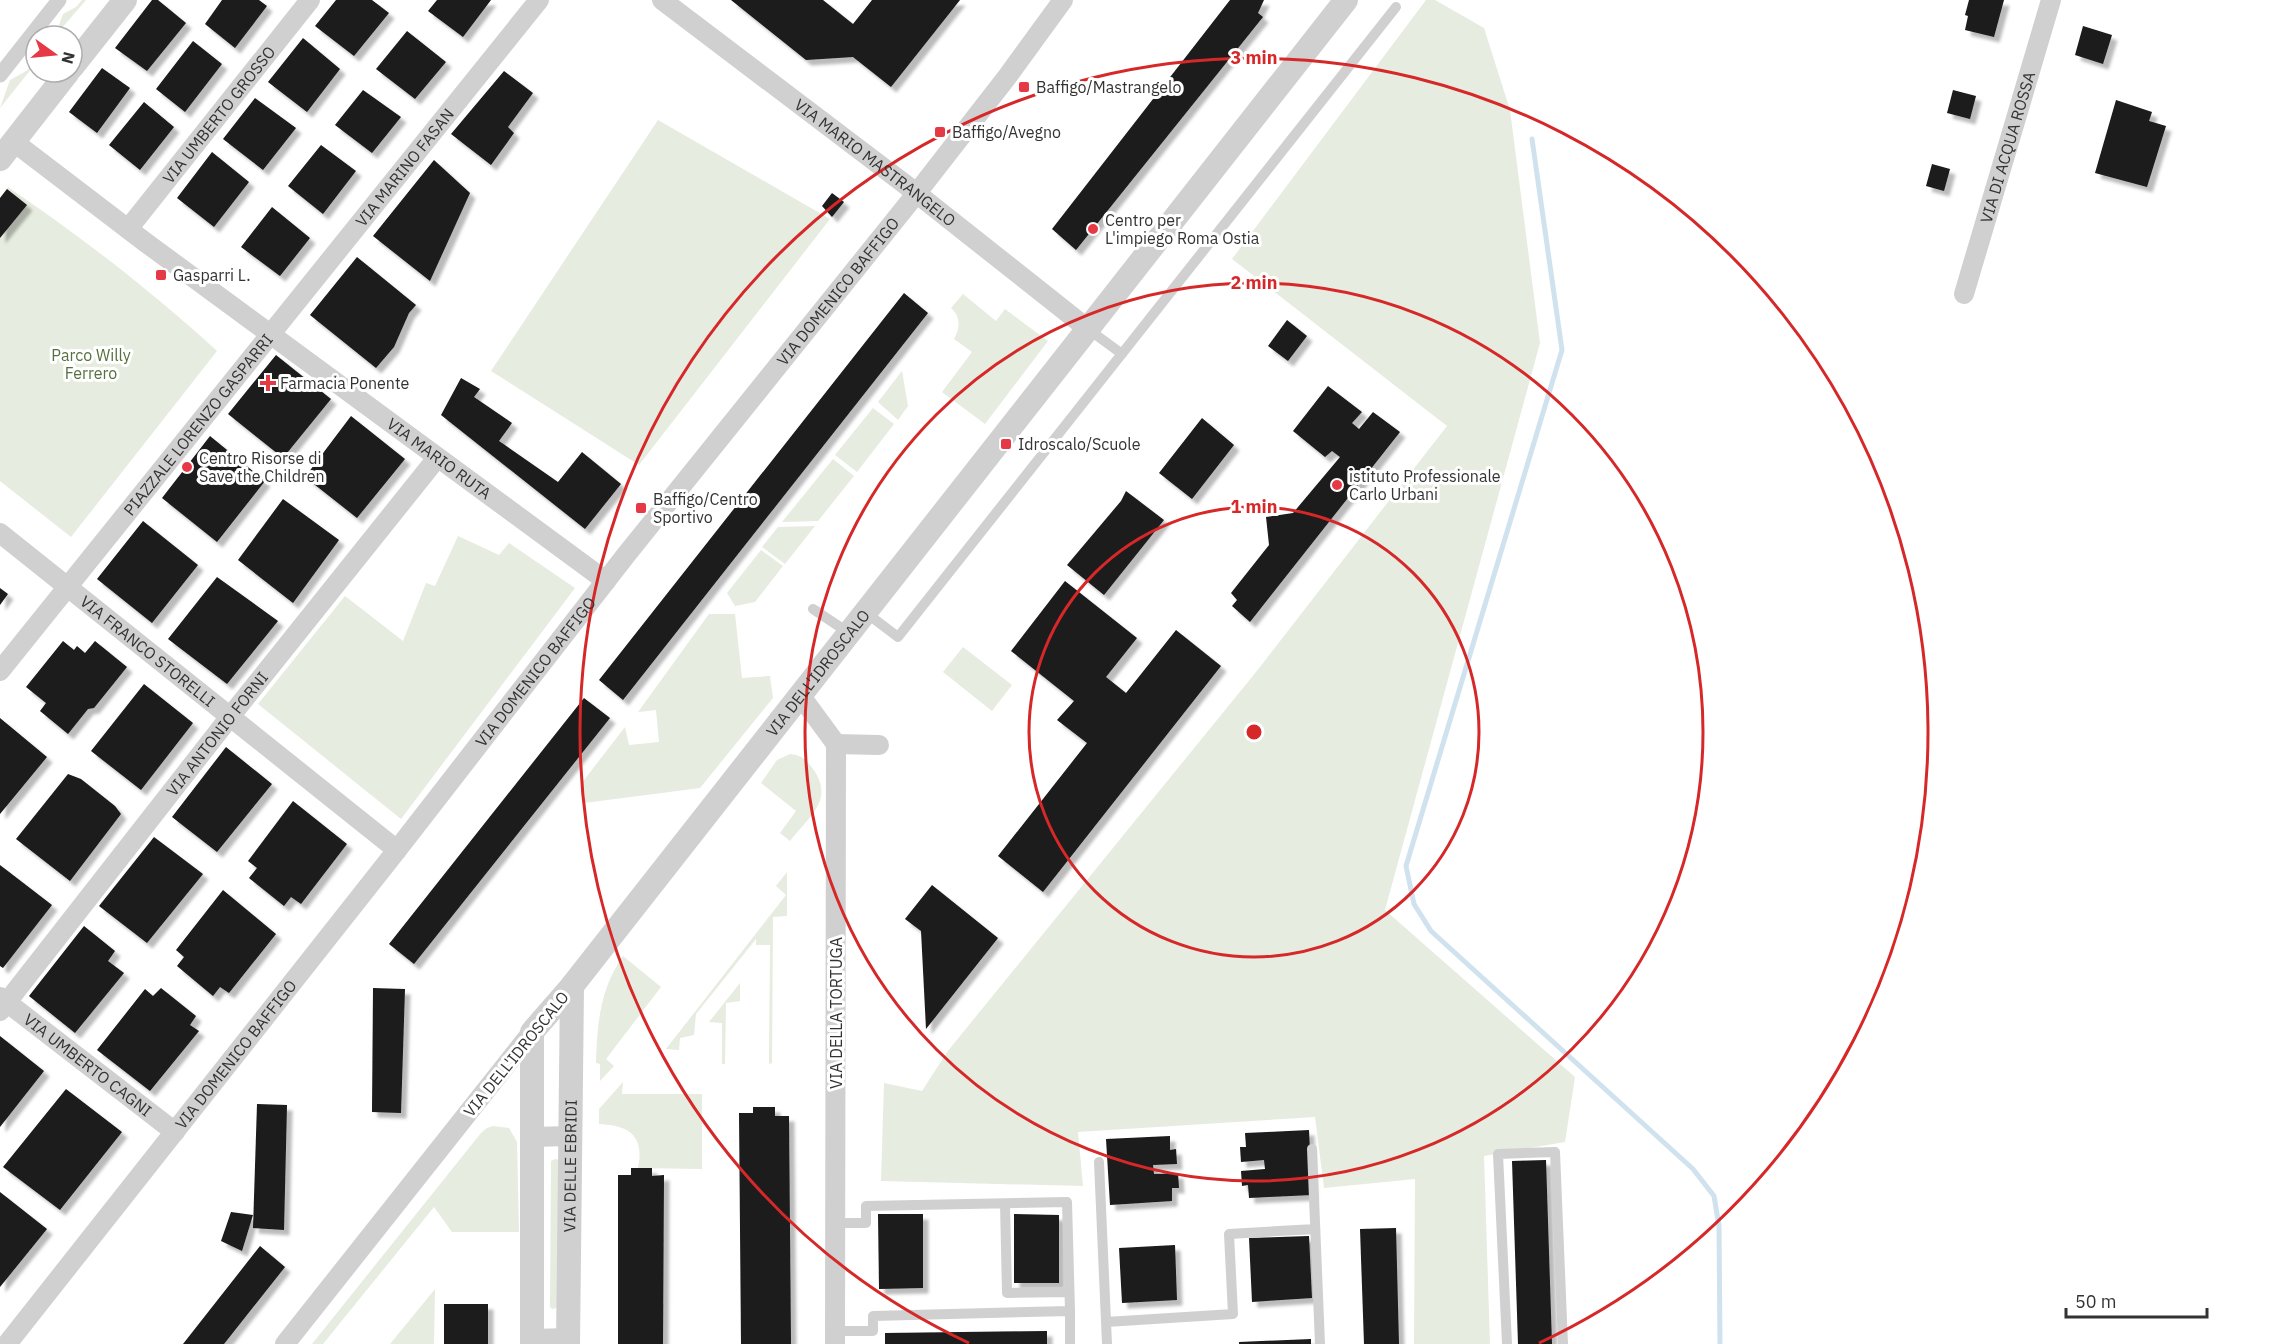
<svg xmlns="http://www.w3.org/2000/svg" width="2282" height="1344" viewBox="0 0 2282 1344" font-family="'IBM Plex Sans',sans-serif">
<defs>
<filter id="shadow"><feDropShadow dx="5.5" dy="5.5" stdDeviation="1.5" flood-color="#0004"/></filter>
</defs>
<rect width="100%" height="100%" fill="#fff"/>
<!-- green -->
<path fill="#e6ecdf" d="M82,0H86L55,36L63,14L76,7Z
M1426,0H1435L1484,28L1510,110L1540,343L1385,910L1575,1077L1565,1142L1484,1156L1490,1344H1414L1415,1179L1324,1188L1315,1117L1078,1132L1083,1186L881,1181L884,1083L922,1091L947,1052L1256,672L1447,426L1232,259Z
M36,46V63L0,108L10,80L28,70Z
M658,120L830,219L639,465L491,371Z
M8,187C81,237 152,291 217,351L71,537L0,481V198Z
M963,294L996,321L1005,309L1048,341L985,424L942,392L972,352L954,339C960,328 961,317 951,308Z
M902,371L908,406L898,420L878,402Z
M873,408L894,424L857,472L835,455Z
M833,459L854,476L818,521L782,522Z
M815,526L785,564L762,547L778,527Z
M458,536L499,555L509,543L575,588L401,819L258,704L345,596L403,641L426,583L435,586Z
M761,550L783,566L755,602L735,606L727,593Z
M709,614H735L742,678L770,676L773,698L700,788L584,803L581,784L625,727L629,745L659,742L656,710L638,712Z
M963,647L1012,685L992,711L943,672Z
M790,754C802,755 806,760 813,769C835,800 809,816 790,841L780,833L796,811L761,783L777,760Z
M787,872V916L773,917L772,1063L769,1064L770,945H756V939L696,1014L694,1035L680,1038L679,1050L666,1049L786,895L776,886Z
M623,956L661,987L606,1059L614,1066L600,1081V1064L596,1063C597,1024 600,989 623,956Z
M740,983V1001L726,1003L725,1064H722V1023L709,1022Z
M623,1082L622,1094H702V1169L638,1168C645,1135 628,1125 599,1124V1109Z
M493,1126L509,1128L517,1142L519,1232H452L434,1207L323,1344H312L481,1133L487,1128Z
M555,1159L559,1160L557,1308L552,1309L550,1307L551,1166V1161Z
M435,1289L434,1344H390Z"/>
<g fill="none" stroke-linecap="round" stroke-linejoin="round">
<!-- stream -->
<path stroke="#cfe2ee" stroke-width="5" d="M1532,139L1562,350L1406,866L1414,904L1431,931L1693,1169L1714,1196L1719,1226L1720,1344"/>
</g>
<!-- building -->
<path fill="#1a1a1a" filter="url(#shadow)" d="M152,0H158L186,23L147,71L115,48Z
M222,0H259L267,6L235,48L205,24Z
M336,0H372L389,13L354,56L315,26Z
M437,0H491L463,37L428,11Z
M731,0H823L853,24L872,0H960L891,87L853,57L806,60Z
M1230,0H1264L1258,13L1263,17L1076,250L1052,229Z
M1969,0H2004L1994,37L1965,30L1968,16L1965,15Z
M2083,26L2112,35L2103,64L2075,55Z
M407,31L446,62L415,99L376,69Z
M303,38L340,69L307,112L268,82Z
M193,41L222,64L185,112L156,89Z
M102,68L130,88L97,133L69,112Z
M504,71L533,93L508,127L514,133L491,165L451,134Z
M363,90L401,117L372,153L335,125Z
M1953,90L1976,96L1970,119L1947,113Z
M255,98L296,128L263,170L223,139Z
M2116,100L2152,112L2149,121L2166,126L2147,187L2095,173Z
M144,102L174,127L140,170L109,145Z
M321,145L356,171L323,214L288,186Z
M212,152L249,182L214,227L177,198Z
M434,160L470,193L430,281L373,236Z
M1932,164L1950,169L1944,191L1926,186Z
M7,189L27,205L0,238V198Z
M832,193L844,202L832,217L822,206Z
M272,207L310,238L280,276L241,247Z
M357,257L416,305L409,313L394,347L376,368L310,315Z
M904,293L928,313L623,700L599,680Z
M1287,320L1307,336L1288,361L1268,346Z
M276,355L331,399L283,458L228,414Z
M461,378L480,389L474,397L512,423L499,441L558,482L582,452L621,484L585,529L441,415Z
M1328,386L1362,412L1352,423L1359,429L1373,412L1400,432L1250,622L1232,606L1237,600L1231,593L1269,545L1266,517L1293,513L1340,457L1332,451L1325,457L1293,431Z
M351,416L405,459L357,518L305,477Z
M1202,418L1234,445L1192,499L1159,473Z
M210,436L265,481L217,542L162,498Z
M1126,491L1164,520L1104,595L1067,565L1121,501Z
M283,499L339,540L293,603L238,560Z
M143,521L198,565L152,623L97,579Z
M217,577L278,621L227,684L168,639Z
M1065,581L1137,638L1106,677L1126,693L1176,630L1221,666L1043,892L998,856L1087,743L1057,720L1074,701L1011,651Z
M0,588L8,594L0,605Z
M63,641L74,650L77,646L85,653L95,641L127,667L94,708L88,709L68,734L40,711L46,703L26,687Z
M144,684L193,723L141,790L91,751Z
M584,698L610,718L414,964L389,944Z
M0,718L47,757L0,814Z
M226,747L272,784L217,852L172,817Z
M68,774L81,779L115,806L121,814L70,881L16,839Z
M293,801L347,844L301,904L291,897L284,906L249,878L257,868L248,861Z
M154,837L203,874L147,943L99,906Z
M0,865L52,905L3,968L0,966Z
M932,885L998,938L926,1029L921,931L905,919Z
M223,890L276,934L229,993L220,987L213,996L177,966L184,957L176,950Z
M84,926L115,951L108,961L124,973L75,1033L29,996Z
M161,988L196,1016L190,1025L199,1031L150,1091L97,1050L145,989L153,996Z
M373,988L405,989L401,1113L372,1112Z
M0,1036L44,1071L0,1127Z
M66,1089L122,1132L60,1210L3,1167Z
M257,1104L287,1105L284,1230L253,1228Z
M753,1107H775V1116H789L791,1344H741L739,1113H753Z
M1309,1130L1312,1195L1249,1198L1248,1185L1242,1186L1241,1171L1265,1169L1264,1160L1241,1162L1240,1147H1246L1245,1133Z
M1170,1136V1150L1176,1149L1177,1164L1153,1165L1154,1174L1178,1173L1179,1188H1172V1201L1110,1205L1106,1139Z
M1546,1160L1552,1344H1518L1512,1161Z
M631,1168H652V1176L664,1175L663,1344H618V1175H631Z
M0,1192L47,1229L0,1287Z
M231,1212L253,1215L242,1251L221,1241Z
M878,1214H923V1288L879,1289Z
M1014,1214L1059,1215V1283H1014Z
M1396,1228L1399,1344H1364L1360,1229Z
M1309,1236L1312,1298L1252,1302L1249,1238Z
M1175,1245L1177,1300L1122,1303L1119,1248Z
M260,1246L285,1267L224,1344H183Z
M444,1304H488V1344H444Z
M1047,1331V1344H885V1333Z
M1311,1339V1344H1239V1342Z"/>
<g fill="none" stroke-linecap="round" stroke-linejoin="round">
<!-- service -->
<path stroke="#d0d0d0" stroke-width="10" d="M1088,329L1122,354
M813,609L849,633
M865,612L898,637L1396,7
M1312,1149L1320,1344
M1099,1162L1107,1344
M1005,1204L1007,1293L1069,1292
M835,1223H866V1206L1067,1202L1070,1311
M1106,1322L1233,1314L1229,1234L1315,1229
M835,1331H873V1316L1070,1311V1344
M1507,1344L1498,1154L1555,1152L1563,1344"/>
<!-- pedestrian -->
<path stroke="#d0d0d0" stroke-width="15" d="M0,75L59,0"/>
<!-- minor -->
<g stroke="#d0d0d0" stroke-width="20">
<path id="s1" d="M662,0L906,185L1088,329"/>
<path id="s2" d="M14,142L145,242L606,581"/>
<path id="s3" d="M128,229L310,0"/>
<path id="s4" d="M1964,294L2051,0"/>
<path id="s5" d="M0,533L397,850"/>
<path id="s6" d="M0,671L539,0"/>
<path d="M800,695L836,744L835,1344"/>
<path d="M836,744L879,745"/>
<path id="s7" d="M0,997L175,1132"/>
<path id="s8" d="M0,1011L229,718L437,458"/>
<path d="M532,1137L570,1136"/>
<path d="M532,1339L568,1338"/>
<path id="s9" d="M7,1344L397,850L626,555L916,194L1007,77L1063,0"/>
<path d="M285,1344L532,1032"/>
</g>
<!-- tertiary -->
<g stroke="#d0d0d0" stroke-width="24">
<path d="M72,67L125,0"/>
<path d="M0,159L68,72"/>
<path id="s10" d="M532,1344V1032L572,986L1346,0"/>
<path id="s11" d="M568,1344L572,986"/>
</g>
</g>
<!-- distance rings -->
<g fill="none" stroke="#d62828" stroke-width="3">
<circle cx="1254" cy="732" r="225"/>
<circle cx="1254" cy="732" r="449"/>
<path d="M969 1343A674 674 0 1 1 1539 1343"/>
</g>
<!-- markers -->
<g fill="#e63946" stroke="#fff" stroke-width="2">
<rect x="1018" y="81" width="12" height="12" rx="3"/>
<rect x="934" y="126" width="12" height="12" rx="3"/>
<circle cx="1093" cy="229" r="6"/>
<rect x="155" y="269" width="12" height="12" rx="3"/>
<path d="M265 374h6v6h6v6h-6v6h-6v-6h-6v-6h6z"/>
<rect x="1000" y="438" width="12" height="12" rx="3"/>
<circle cx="187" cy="467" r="6"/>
<circle cx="1337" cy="485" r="6"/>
<rect x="635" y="502" width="12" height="12" rx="3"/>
</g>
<g text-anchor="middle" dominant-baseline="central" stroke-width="6" stroke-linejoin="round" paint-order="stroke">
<!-- poi labels -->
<g font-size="16" fill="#333" stroke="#fff" text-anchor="start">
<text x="1036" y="87">Baffigo/Mastrangelo</text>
<text x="952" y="132">Baffigo/Avegno</text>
<text x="1105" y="220">Centro per<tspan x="1105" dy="18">L'impiego Roma Ostia</tspan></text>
<text x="173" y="275">Gasparri L.</text>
<text x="280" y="383">Farmacia Ponente</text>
<text x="1018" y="444">Idroscalo/Scuole</text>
<text x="199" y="458">Centro Risorse di<tspan x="199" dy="18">Save the Children</tspan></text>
<text x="1349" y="476">istituto Professionale<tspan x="1349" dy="18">Carlo Urbani</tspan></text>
<text x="653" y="499">Baffigo/Centro<tspan x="653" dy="18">Sportivo</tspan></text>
</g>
<!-- street labels -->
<g font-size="16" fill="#333" stroke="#fff">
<text stroke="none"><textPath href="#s3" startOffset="146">VIA UMBERTO GROSSO</textPath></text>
<text stroke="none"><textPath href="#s4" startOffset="153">VIA DI ACQUA ROSSA</textPath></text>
<text stroke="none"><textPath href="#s1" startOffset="268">VIA MARIO MASTRANGELO</textPath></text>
<text stroke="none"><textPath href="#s6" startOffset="646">VIA MARINO FASAN</textPath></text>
<text stroke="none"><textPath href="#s9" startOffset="1341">VIA DOMENICO BAFFIGO</textPath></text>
<text stroke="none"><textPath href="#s6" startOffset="316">PIAZZALE LORENZO GASPARRI</textPath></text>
<text stroke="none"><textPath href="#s2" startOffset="530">VIA MARIO RUTA</textPath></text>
<text stroke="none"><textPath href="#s5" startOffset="189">VIA FRANCO STORELLI</textPath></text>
<text stroke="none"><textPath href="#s9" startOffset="855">VIA DOMENICO BAFFIGO</textPath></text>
<text stroke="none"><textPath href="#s10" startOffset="771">VIA DELL'IDROSCALO</textPath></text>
<text stroke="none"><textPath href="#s8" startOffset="352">VIA ANTONIO FORNI</textPath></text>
<text transform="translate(836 1013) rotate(-90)">VIA DELLA TORTUGA</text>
<text transform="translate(516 1054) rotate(-51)">VIA DELL'IDROSCALO</text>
<text stroke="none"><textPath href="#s9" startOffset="369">VIA DOMENICO BAFFIGO</textPath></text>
<text stroke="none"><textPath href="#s7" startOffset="111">VIA UMBERTO CAGNI</textPath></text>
<text stroke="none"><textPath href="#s11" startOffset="178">VIA DELLE EBRIDI</textPath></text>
</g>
<!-- park labels -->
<g font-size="16" fill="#56703f" stroke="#fff">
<text x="91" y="355">Parco Willy<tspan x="91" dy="18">Ferrero</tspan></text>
</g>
</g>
<circle cx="1254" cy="732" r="9" fill="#d62828" stroke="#fff" stroke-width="3"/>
<g font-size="18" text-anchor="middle" font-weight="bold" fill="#d62828" stroke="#fff" stroke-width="6" stroke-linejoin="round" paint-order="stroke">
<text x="1254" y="64">3 min</text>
<text x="1254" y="289">2 min</text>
<text x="1254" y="513">1 min</text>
</g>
<!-- north arrow -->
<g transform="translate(54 54) rotate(105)"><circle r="28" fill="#ffffff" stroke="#adadad" stroke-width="1.5"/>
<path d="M0-4.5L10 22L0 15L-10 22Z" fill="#e63946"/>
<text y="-9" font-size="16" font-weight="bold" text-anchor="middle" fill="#333333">N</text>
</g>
<!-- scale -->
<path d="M2066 1308v9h141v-9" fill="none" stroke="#333333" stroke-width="3"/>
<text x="2075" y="1308" font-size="18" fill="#333333" stroke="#ffffff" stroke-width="4.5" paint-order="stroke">50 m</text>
</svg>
